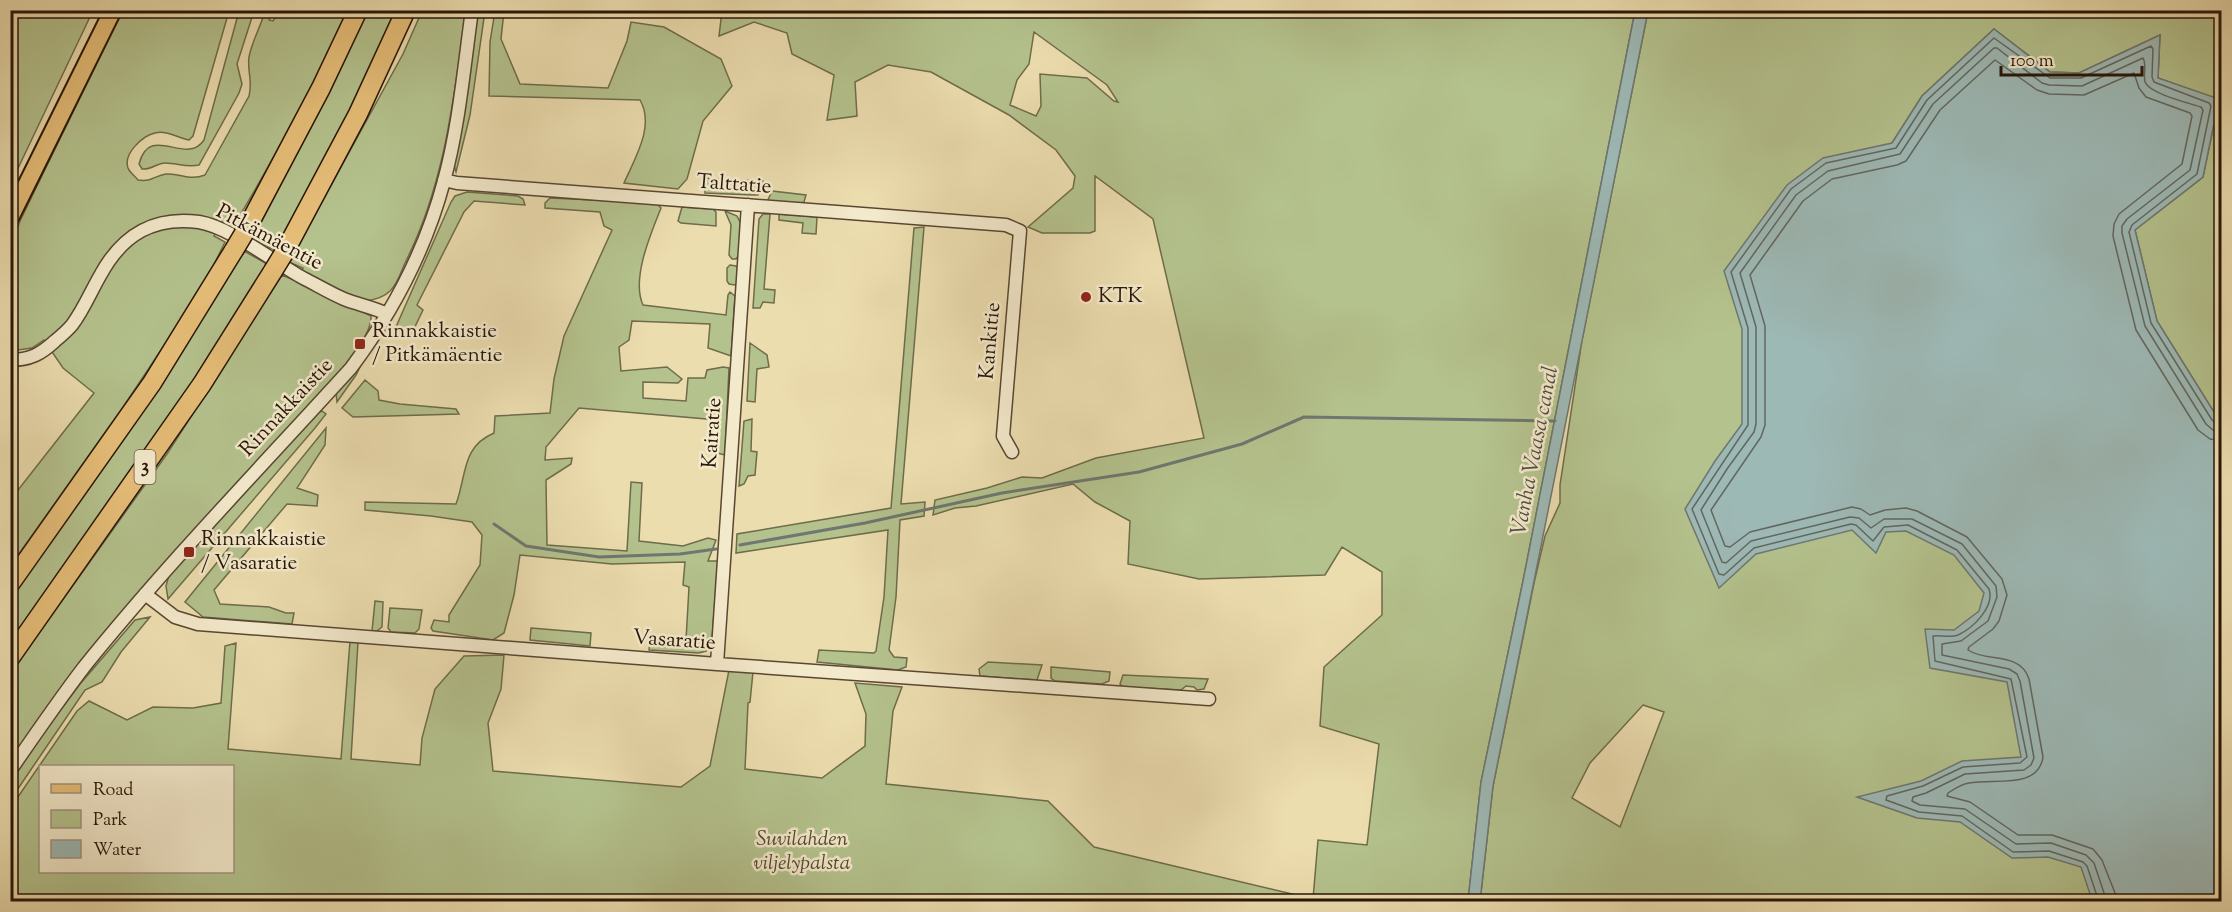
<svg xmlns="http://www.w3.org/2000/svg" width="2232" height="912" viewBox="0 0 2232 912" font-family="'Sorts Mill Goudy',serif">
<rect width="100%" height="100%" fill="#ecddaf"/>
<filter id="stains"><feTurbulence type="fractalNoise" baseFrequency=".00333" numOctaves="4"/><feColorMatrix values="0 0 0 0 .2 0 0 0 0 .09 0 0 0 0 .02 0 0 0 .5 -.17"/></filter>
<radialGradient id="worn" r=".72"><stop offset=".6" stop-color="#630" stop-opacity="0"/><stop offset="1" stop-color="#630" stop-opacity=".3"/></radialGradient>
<!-- green -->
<path fill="#b4c28d" stroke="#6e6c4a" stroke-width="1.5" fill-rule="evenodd" d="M925,10L929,13L947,10L1635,11L1523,581L1481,782L1468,901L11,902V807L77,711L89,701L127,720L153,707L193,708L221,703L225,646L236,643L228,749L341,759L350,641L358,642L351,759L420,765L422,738L435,689L464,656L504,655L501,689L488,723L493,771L681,787L710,766L729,670L753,672L750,702L748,703L745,769L822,778L865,746L866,714L855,683L902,687L893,711L886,784L1048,801L1094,847L1313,899L1318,840L1367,845L1379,744L1320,726L1324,667L1382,615V572L1342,547L1325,575L1199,579L1128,564L1130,521L1095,502L1073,484L976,506L955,508L933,515L935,500L987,488L1022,477L1042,478L1096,458L1204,438L1153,219L1095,176V231L1090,233H1042L1028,227L1073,188L1075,176L1056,150L1009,115L931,72L888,65L855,82L857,116L827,120L834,75L792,54L787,33L754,22L719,36L722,11ZM1034,32L1107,85L1118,102L1114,101L1087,78L1040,74L1041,106L1036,116L1010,105L1017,80L1029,64ZM40,766H232V872H40Z
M10,11H85L88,14L89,19L11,183Z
M122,11H229L193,136L189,140C178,138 167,130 155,133C142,136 123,154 128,168C130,173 135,176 138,180C152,182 154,176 166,174C181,173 189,181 205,175L249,96C253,80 247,72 249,57C252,41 261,26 265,11H271L269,20L273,21L280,11H348C314,85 275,157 233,227L221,225L214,236L225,242L202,289L121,410L11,565V499L94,393L63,368L44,340L32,348L11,351V247L20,221Z
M239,11H254L237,64L242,84L239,93L199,165C187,168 177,163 165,163C157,163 151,170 142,169L139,164C150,122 186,167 204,140Z
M367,11H396L343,125L275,250L249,239Z
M422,11H466C454,97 445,184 405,263C401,272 397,285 390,291C383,298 374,300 365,301L359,310L371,316C373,338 329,385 313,401C249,471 184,539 123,611C83,659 43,708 11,761V672L167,454L282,275L296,281L303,268L289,262L403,54Z
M478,11H485L470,115L456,172L454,165Z
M495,11H504L501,39L520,84L608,88L627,41L631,22L664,27L721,59L732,86L703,121L687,179L678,189L624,183C635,158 655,126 640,100L489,96L490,42Z
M1648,11H2221V421L2217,417L2157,321L2135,230L2203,177L2219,100L2158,78L2160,35L2079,73L2050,72L1994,29L1922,96L1892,143L2120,901L1480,902L1493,786L1534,583L1545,536L1560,503V485L1582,340ZM1643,705L1664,712L1620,827L1572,798L1590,763Z
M705,178L757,181L758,178L763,181L758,195H753L705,193Z
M772,191L806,195L804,202L798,204L767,202Z
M467,192L518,196L523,199L525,205L474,201L464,212L417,305L423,310L411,335L392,336L451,202L455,196Z
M550,198L656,203L661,208C651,233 631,279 643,305L726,315L728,295L730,292L735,296L731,356L708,348L710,324L632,321L629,340L619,347L621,371L667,367L682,379L678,383L643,382V398L686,401L688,378H705L707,370L723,367L729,368L725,455L717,453L718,420L579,408L546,447L545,460L572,458L571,464L546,480L547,545L627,551L631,482L642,483L639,541L683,546L708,538L716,540L708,561H718L712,639L706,651L699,653L649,650L650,639L686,640L689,587L683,585L685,562L612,564L520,555L514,595L504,633L493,640L433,631L431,628L434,620L449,622V615L480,565L482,535L472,522L431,516L365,510V502L456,504C467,475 461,447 494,433L495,416L550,413L554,379L564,336L612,230L604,226L600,212L545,208V203Z
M682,207L713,209L716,212V226L681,223L678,221Z
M725,211L737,216L742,226L739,255L736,259H732L729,255L731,225Z
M763,214H770L764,289L775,290L774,303L763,302L760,308H753L759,219Z
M779,214L817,217L816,234L802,233L803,223L779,220Z
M924,227L901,504L925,502L924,516L900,520L896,597L889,650L894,657L907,658L906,667L898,670L817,662L819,650L874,653L876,651L884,597L888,530L736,553L737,534L891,508L914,228Z
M244,251L267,264L195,380L11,644V597L92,484Z
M730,265L736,266L739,269L738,282L735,285L729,284L727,281V268Z
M750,343L767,355L769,367L757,369L755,402L747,401Z
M362,363L356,375L337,402L336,393Z
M365,380L378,391L379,400L400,404L456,409L459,414L353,417L342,408Z
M322,411L326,414L315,428L168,599L166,586L169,575L317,413Z
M752,419L751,451L757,452L755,475L748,476L744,484L739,486L744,421Z
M326,428L325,445L297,488L318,495L317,506L287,504L214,590L220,604L269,607L286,613H294L292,624L203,617L185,602Z
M375,601L383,602L382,627L377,631H372Z
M390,608L422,610L419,629L415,633L391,632L388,628Z
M150,617L121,652L102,682L85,690L11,799V781L30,751L80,684L135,620Z
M531,628L591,633L590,646L530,640Z
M988,662L1042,665L1037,680L980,676L979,669Z
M1051,667L1110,672L1109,681L1102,684L1055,681L1051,678Z
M1123,675L1208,679L1204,689L1197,690L1194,687L1186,686L1181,690L1123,687L1120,684Z"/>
<!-- water -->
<path fill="#9db9b6" stroke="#6e7770" stroke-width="1.5" d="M1635,11H1648L1493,786L1480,901H1468L1481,782L1523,581Z
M1994,29L2050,72L2079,73L2160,35L2158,78L2219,99L2203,177L2135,230L2157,321L2217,417L2221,421V901H2095L2090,894L2081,867L2048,857L2012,858L1960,822L1917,818L1857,797L1921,781L1962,761L2021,757L2007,682L1930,668L1925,629L1954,630L1979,611L1984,593L1954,555L1906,531L1886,532L1876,553L1852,530L1756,554L1719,588L1685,509L1715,461L1742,424V329L1724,271L1787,185L1823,158L1892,143L1922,96Z"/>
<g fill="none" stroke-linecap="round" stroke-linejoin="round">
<!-- shore -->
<path stroke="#62675f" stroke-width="1.5" d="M2099,902L2087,866L2083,862L2049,851L2013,852L1962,816L1919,812L1886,800L1887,796L1923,786L1963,767L2020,763L2027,757L2011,679L1935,661L1933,636C1940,635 1951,638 1958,635C1973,628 1995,607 1989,589L1957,550L1908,525L1884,527L1873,541L1856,525L1851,524L1754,548L1724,575L1719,574L1692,509L1748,425V328L1731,272L1791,189L1826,163L1896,148L1927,100L1994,38L2050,78H2081L2151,46L2153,49L2152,77L2154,82L2209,103L2211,106L2197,174L2132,225L2129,232L2151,323L2212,420L2217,424L2222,425
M2107,902L2094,863L2086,855L2051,843L2016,844L1965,809L1920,805L1912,801L1913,797L1926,793L1965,774L2024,770L2031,765L2034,758L2020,681L2017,674L2009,669L1942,655V644L1961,641L1988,621L1997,597L1996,586L1962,544L1912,519H1884L1871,528L1859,518L1850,517L1751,541L1726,563L1722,562L1701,510L1727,469L1754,432L1756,424V327L1740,273L1796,195L1828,171L1900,154L1933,104L1994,48H1997L2042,83L2049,85L2082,86L2143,58C2147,65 2143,74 2145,82C2150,94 2189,103 2201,107L2203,110L2190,170L2127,219L2122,226V233L2145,326L2206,424L2214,431L2222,432
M2116,902L2115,893L2102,860L2093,849L2052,835H2018L1970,802L1947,796L1948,793C1954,789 1962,784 1969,783C1994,778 2038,790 2043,757L2029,679C2020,651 1987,663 1968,650L1969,647L1993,629L1999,621L2007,595L2002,579L1967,537L1917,511L1906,508L1885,510L1870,515L1861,509L1852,507L1750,532L1730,547L1725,546L1711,510L1761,437L1765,425V326L1750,275L1803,201L1832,179L1897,165L1906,161L1940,110L1995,60L2037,90L2049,94L2084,95L2134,73L2139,88L2146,97L2190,113L2192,116L2182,164L2119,214L2114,224L2113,236L2136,330L2198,430L2210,439L2222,441"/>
<!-- stream -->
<path stroke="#6e7770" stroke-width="3" d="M494,524L526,546L599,557L680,554L716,549
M740,545L865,523L1002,493L1139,472L1242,444L1304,417L1555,421"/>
<defs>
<path id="minor" d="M444,180L457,183L1006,225L1020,231L1003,436L1012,452
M10,360C30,360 41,354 55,341C61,336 67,331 72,325C84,309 91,291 101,274C123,234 154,216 199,222C230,227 274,262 303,278C317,285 330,293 344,299C359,305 373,307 387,314
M145,594L175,617L198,624L717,664L1209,699
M717,664L748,205
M10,771C34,736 58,701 84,667C168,563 261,467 351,368C392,313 426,249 444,181C459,126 464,67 472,10"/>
<path id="major" d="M10,218L113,10"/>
<path id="highway" d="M246,230L321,88L358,10
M284,253L358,114L406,10
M10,584L152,383L234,250
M10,658L202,384L273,271"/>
</defs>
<!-- minor casing -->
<use href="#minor" stroke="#584732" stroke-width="15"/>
<!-- major casing -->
<use href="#major" stroke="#271508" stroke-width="20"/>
<!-- highway casing -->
<use href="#highway" stroke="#271508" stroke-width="21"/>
<!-- minor -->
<use href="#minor" stroke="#f3e9cb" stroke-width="12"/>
<!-- major -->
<use href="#major" stroke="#e6be78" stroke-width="16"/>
<!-- highway -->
<use href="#highway" stroke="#e6be78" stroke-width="18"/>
<defs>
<path id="highway-bridge" d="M234,250L246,230
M273,271L284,253"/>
</defs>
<!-- highway-bridge casing -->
<use href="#highway-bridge" stroke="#271508" stroke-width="21" stroke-linecap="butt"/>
<!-- highway-bridge -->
<use href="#highway-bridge" stroke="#e6be78" stroke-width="18"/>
</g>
<!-- markers -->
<g fill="#8f2418" stroke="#f3e9cb" stroke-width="2">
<circle cx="1086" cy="297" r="6"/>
<rect x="354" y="338" width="12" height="12" rx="3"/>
<rect x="183" y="546" width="12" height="12" rx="3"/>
</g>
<g text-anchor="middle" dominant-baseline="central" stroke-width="5" stroke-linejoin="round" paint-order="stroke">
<!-- shield labels -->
<rect fill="#f3e9cb" stroke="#645542" stroke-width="1.5" x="134.5" y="450" width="21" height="34" rx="4.5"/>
<g font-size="20" font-weight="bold" fill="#271508">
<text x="145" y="467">3</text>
</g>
<!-- street labels -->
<g font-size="21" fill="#271508" stroke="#f3e9cb">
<text transform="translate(734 185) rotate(4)">Talttatie</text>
<text transform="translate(269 238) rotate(28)">Pitkämäentie</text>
<text transform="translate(991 341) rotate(-85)">Kankitie</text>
<text transform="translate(287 408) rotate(-47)">Rinnakkaistie</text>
<text transform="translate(713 433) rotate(-86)">Kairatie</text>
<text transform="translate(674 641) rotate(4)">Vasaratie</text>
</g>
<!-- poi labels -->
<g font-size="21" fill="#271508" stroke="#f3e9cb" text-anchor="start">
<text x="1098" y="297">KTK</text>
<text x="372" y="332">Rinnakkaistie<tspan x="372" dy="24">/ Pitkämäentie</tspan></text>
<text x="201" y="540">Rinnakkaistie<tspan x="201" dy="24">/ Vasaratie</tspan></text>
</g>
<!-- park labels -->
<g font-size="21" font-style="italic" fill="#514930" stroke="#f3e9cb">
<text x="802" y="840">Suvilahden<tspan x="802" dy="24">viljelypalsta</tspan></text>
</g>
<!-- water labels -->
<g font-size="22" font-style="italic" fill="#504e45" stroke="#f3e9cb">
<text transform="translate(1536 451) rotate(-79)">Vanha Vaasa canal</text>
</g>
</g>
<!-- margin -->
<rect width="2232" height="912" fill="none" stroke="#ecddaf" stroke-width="36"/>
<rect x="12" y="12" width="2208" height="888" fill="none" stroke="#271508" stroke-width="3"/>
<rect x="18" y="18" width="2196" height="876" fill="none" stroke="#271508" stroke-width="1.5"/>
<!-- legend -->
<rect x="39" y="765" width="195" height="108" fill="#f3e9cb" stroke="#a1947d" stroke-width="1.5"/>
<rect x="51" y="784" width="30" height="9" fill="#e6be78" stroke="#a1947d" stroke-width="1.5"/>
<text x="93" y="795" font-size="18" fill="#271508">Road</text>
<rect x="51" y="810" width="30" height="18" fill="#b4c28d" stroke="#a1947d" stroke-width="1.5"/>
<text x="93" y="825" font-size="18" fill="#271508">Park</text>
<rect x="51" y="840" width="30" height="18" fill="#9db9b6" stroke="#a1947d" stroke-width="1.5"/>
<text x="93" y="855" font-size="18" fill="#271508">Water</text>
<!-- scale -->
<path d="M2001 66v9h141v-9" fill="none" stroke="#271508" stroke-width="3"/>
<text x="2010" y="66" font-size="18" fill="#271508" stroke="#f3e9cb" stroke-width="4.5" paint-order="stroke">100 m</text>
<rect width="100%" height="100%" filter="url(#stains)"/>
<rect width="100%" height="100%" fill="url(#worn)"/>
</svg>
